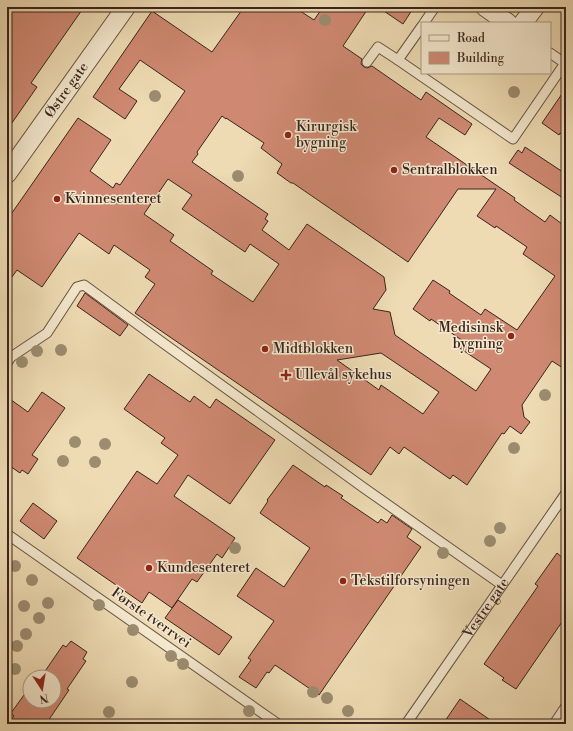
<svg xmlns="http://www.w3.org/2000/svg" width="573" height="731" viewBox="0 0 573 731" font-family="'Libre Bodoni',serif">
<rect width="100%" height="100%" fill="#eedbb3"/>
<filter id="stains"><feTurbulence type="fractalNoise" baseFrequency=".005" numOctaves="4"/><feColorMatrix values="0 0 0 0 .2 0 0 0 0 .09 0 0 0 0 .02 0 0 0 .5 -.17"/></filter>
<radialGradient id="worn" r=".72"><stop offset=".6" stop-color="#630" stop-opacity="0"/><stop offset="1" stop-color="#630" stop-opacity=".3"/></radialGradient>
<!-- building -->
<path fill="#cf8972" stroke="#39241d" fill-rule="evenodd" d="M15,7H84L31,83L37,87L7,130V18Z
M244,7H294L314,20L323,7H369L343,46L362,59L361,64L364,67L367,68L372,66L421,100L426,92L472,124L465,135L439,118L426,137L515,198L514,200L545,222L550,215L566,227V370L552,361L522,405L524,417L530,422L521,434L510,426L504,434L502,433L467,485L453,475L450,479L404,447L399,454L390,447L371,475L135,313L155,284L145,277L150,270L114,245L109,254L79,233L42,287L17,270L7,284V220L78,118L111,140L90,171L113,188L116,183L120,185L185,91L140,60L119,89L137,101L125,119L93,97L152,11L212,52ZM222,116L226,119V118L264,143L261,148L282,164L277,173L291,183H293L408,262L458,189H496L477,216L495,228L496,226L527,247L523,254L555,276L517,330L485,309L481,315L449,293L450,291L433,280L413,309L430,321L431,319L463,341L458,347L491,369L476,391L395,335L390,312L373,309L386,290L384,277L307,224L289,250L262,230L268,221L265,219L268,214L192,162L198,154L197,152ZM168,179L192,195L182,209L245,252L250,244L279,264L253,302L211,274L213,271L170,241L174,235L144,214ZM381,353L439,392L423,414L381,385L379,390L337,360Z
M378,7H414L403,24Z
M566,88V138L560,133L559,135L542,123Z
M525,147L566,174V200L509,163L518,150L522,153Z
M85,293L128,325L120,336L77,306Z
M149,374L190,402L194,396L210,408L216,399L275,440L230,504L188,475L174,496L235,538L222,558L217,554L197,582L192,579L172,608L149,592L142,603L77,558L137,471L157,484L178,455L161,443L165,438L124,409Z
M42,392L65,408L32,455L38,459L28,474L22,470L20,473L7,464V397L28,412Z
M293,465L325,487L326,485L343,496L341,498L378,523L381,519L387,523L392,515L412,529L407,537L421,547L319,695L275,665L269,673L267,672L256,688L239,677L251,660L248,658L274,621L237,596L256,568L284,587L310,548L260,513L268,501L267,500Z
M33,503L57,521L44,539L20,521Z
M557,553L566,561V616L516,689L502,680L504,678L484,664L538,586L535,584Z
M178,600L232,637L219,655L165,618Z
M71,641L87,652L83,659L86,661L67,689L69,690L46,724H8L14,716L11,713L24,695L27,697L30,692V701H54V677H41L63,645L66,647Z
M460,699L496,724H443Z"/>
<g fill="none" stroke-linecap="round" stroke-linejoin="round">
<defs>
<g id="lane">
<path d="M424,23L435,7"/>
<path d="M422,26L398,60L513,139L565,63"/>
<path d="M550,53L566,64"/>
<path d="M367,62L378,47L398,60"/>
<path d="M7,363L11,357L47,333L77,287L84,285L159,340L364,488L502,585"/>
<path d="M7,534L278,724"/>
<path id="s1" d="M406,724L566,493"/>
<path d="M554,724L566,706"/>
</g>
<g id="street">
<path d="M485,7L508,23"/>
<path d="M523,23L535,7"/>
<path id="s2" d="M7,174L126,7"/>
</g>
</defs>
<!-- lane casing -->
<use href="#lane" stroke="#665242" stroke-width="11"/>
<!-- street casing -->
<use href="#street" stroke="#665242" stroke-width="20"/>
<!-- lane -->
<use href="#lane" stroke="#f4e8ce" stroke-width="9"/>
<!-- street -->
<use href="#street" stroke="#f4e8ce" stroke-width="18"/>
</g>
<!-- trees -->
<g fill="#9c8c70">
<circle cx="325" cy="20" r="6"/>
<circle cx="514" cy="92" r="6"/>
<circle cx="155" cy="96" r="6"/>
<circle cx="238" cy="176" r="6"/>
<circle cx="61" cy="350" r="6"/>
<circle cx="37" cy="351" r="6"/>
<circle cx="22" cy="362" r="6"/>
<circle cx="545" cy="395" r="6"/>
<circle cx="75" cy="442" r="6"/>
<circle cx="105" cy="444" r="6"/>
<circle cx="514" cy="448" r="6"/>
<circle cx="63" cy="461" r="6"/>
<circle cx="95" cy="462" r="6"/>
<circle cx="500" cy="528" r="6"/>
<circle cx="490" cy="541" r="6"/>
<circle cx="235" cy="548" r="6"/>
<circle cx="443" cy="553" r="6"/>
<circle cx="15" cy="566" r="6"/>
<circle cx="32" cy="580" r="6"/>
<circle cx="48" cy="603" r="6"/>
<circle cx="99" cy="605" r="6"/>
<circle cx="24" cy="606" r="6"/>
<circle cx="39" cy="618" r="6"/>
<circle cx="133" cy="630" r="6"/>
<circle cx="26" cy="634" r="6"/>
<circle cx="17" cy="646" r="6"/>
<circle cx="171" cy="656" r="6"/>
<circle cx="183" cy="664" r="6"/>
<circle cx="15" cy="669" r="6"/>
<circle cx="132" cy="682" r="6"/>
<circle cx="313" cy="692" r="6"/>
<circle cx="327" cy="698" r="6"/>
<circle cx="249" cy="711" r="6"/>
<circle cx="348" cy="711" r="6"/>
<circle cx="109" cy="712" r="6"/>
</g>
<!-- markers -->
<g fill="#8f2418" stroke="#f4e8ce" stroke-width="1.5">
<circle cx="288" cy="135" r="4"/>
<circle cx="394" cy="170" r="4"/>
<circle cx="57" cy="199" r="4"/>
<circle cx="511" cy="336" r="4"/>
<circle cx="265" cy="349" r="4"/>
<path d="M284 369h4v4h4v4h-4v4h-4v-4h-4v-4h4z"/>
<circle cx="149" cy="568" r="4"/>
<circle cx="343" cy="581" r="4"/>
</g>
<g text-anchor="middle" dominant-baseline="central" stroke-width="3" stroke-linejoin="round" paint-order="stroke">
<!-- street labels -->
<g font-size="14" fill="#39241d" stroke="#f4e8ce">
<text stroke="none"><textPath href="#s2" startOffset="103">Østre gate</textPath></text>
<text stroke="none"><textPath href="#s1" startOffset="141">Vestre gate</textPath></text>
<text transform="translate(151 618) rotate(35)">Første tverrvei</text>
</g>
<!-- poi labels -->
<g font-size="14" fill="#39241d" stroke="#f4e8ce" text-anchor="start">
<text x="296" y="127">Kirurgisk<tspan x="296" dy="16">bygning</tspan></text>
<text x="402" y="170">Sentralblokken</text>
<text x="65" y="199">Kvinnesenteret</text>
<text x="503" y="328" text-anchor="end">Medisinsk<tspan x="503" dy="16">bygning</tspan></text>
<text x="273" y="349">Midtblokken</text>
<text x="295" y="375">Ullevål sykehus</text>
<text x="157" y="568">Kundesenteret</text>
<text x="351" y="581">Tekstilforsyningen</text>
</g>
</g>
<!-- margin -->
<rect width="573" height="731" fill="none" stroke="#eedbb3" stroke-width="24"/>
<rect x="8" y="8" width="557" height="715" fill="none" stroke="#39241d" stroke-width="2"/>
<rect x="12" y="12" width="549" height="707" fill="none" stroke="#39241d"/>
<!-- legend -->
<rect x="421" y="22" width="130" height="52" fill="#f4e8ce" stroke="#a99a87"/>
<rect x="429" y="35" width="20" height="6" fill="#f4e8ce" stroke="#a99a87"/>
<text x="457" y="42" font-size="12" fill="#39241d">Road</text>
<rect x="429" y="52" width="20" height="12" fill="#cf8972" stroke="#a99a87"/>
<text x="457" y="62" font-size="12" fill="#39241d">Building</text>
<!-- north arrow -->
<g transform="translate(42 689) rotate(168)"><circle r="19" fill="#f4e8ce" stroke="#a99a87"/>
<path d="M0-3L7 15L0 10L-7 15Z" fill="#8f2418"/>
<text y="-6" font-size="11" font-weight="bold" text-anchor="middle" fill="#39241d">N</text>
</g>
<rect width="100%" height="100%" filter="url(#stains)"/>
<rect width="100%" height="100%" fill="url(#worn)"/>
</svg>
